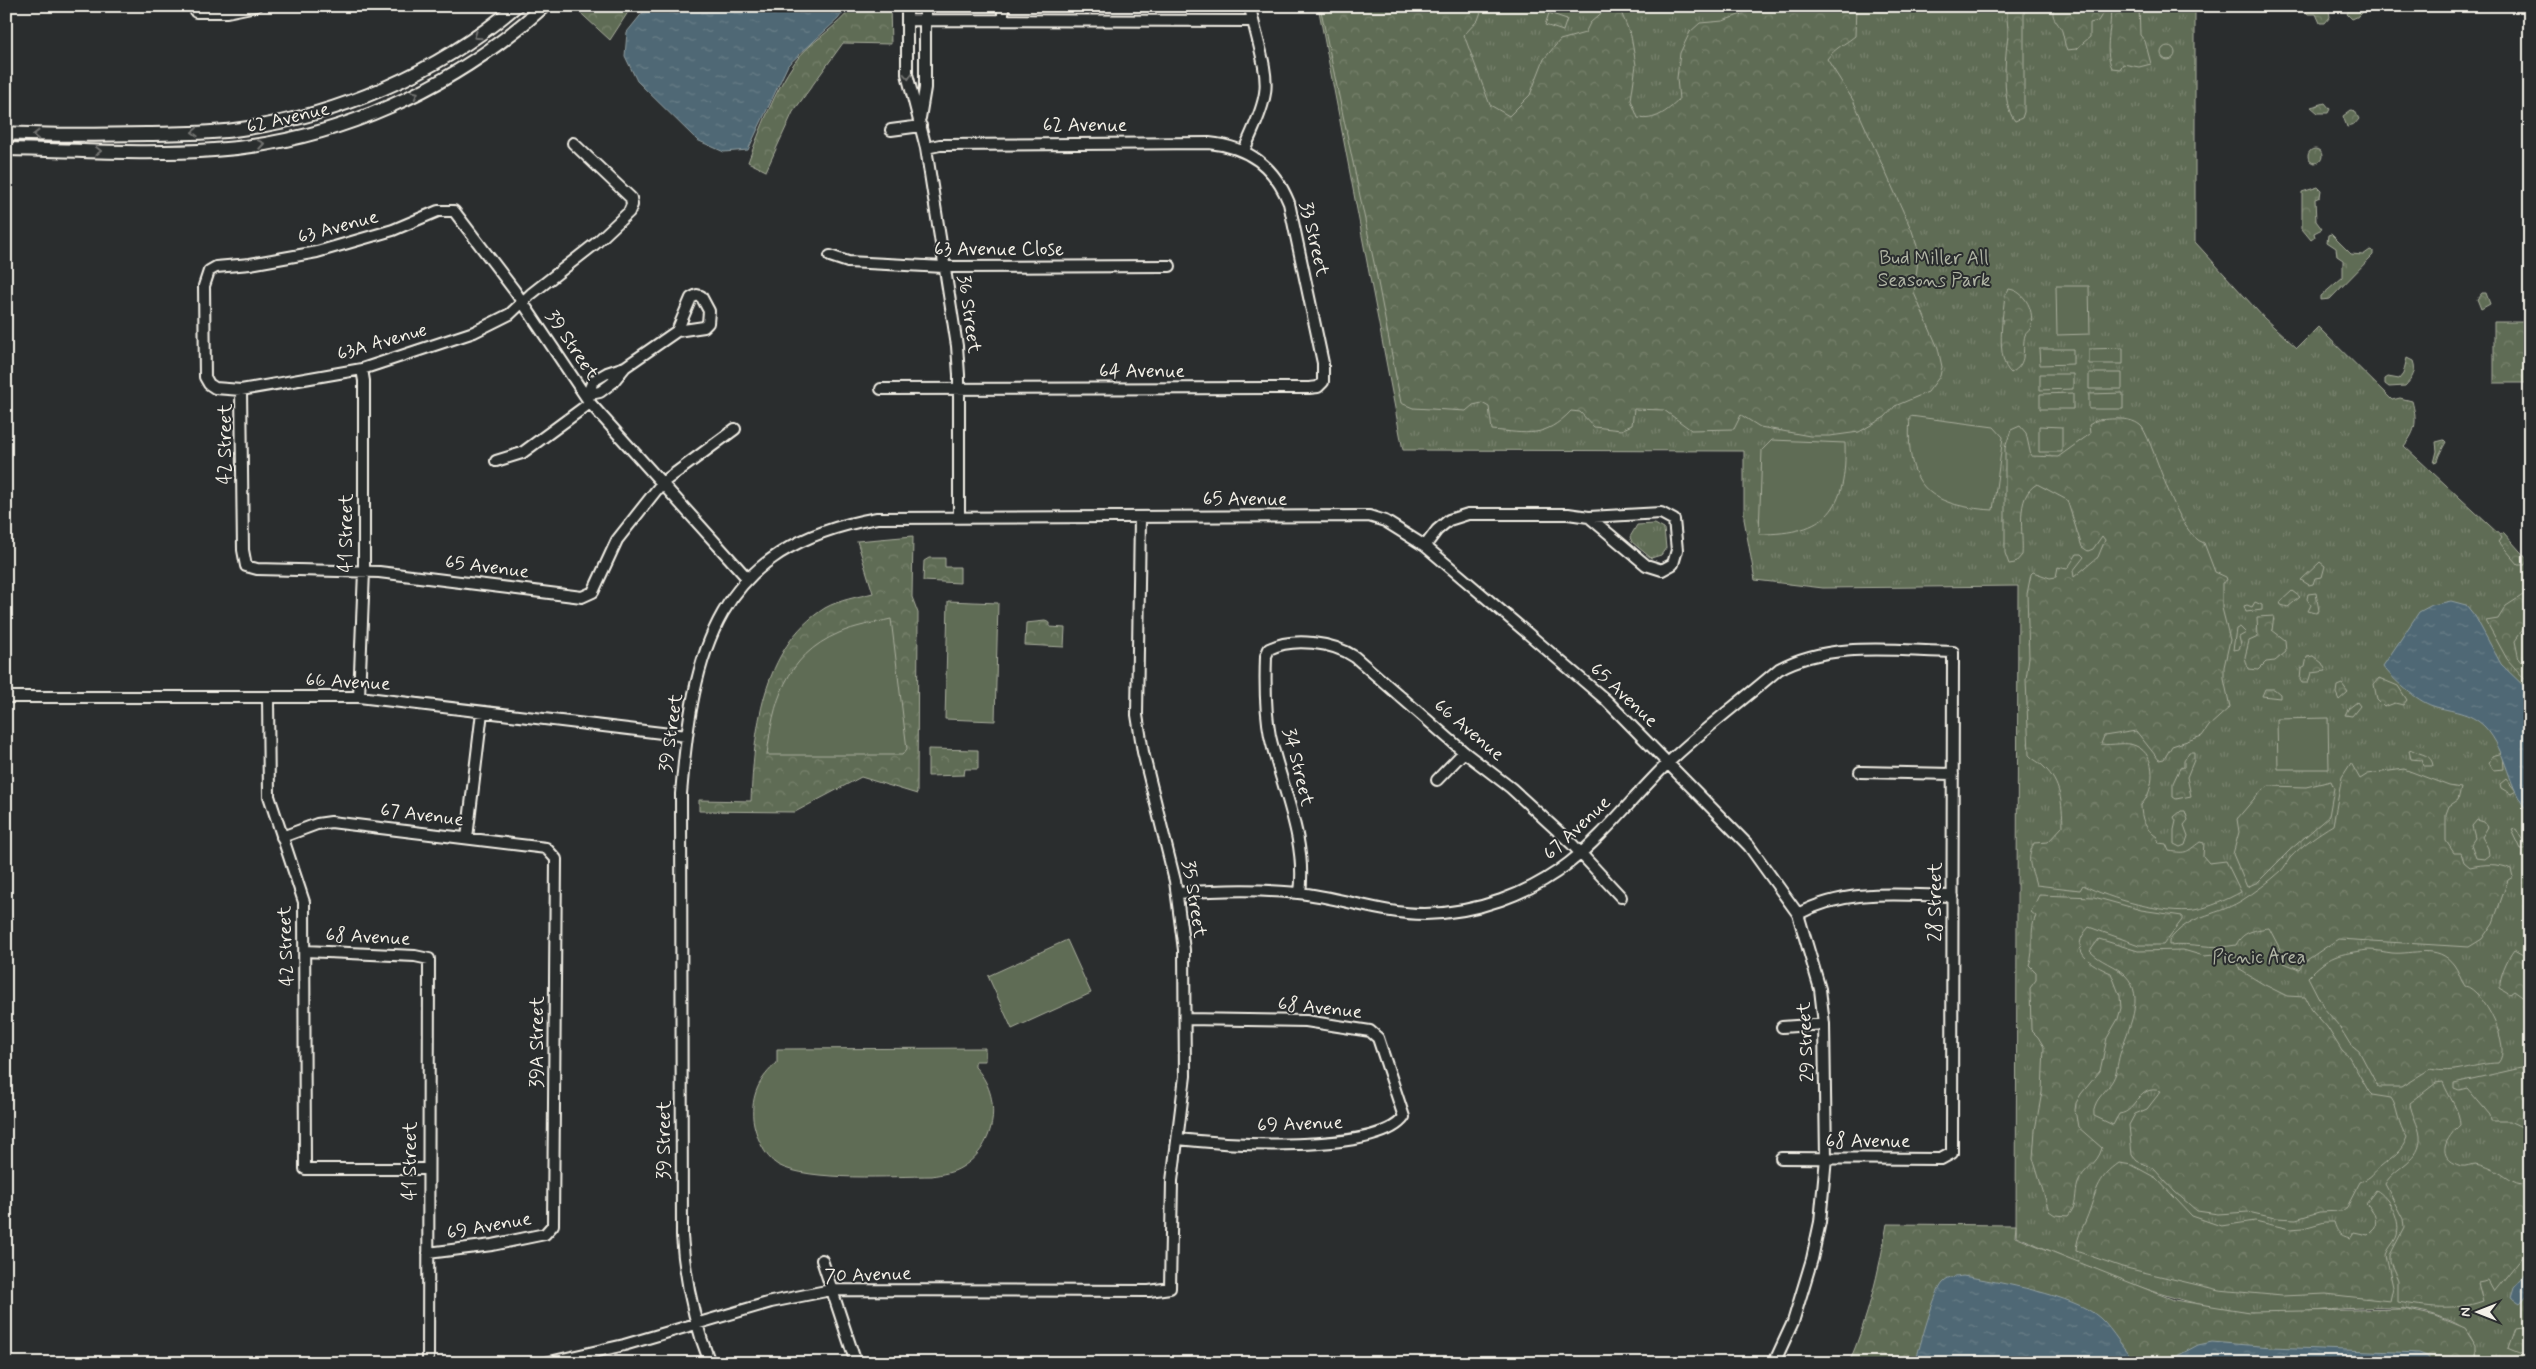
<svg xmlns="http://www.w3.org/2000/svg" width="2536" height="1369" viewBox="0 0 2536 1369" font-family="Mynerve,sans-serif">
<defs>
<pattern id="grass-tufts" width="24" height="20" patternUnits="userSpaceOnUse" patternTransform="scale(1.25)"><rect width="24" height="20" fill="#5f6c54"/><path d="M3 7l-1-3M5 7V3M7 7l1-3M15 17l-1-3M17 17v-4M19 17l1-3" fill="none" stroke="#77816d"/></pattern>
<pattern id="forest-crowns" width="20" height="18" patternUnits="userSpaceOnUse" patternTransform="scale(1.25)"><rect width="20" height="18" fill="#5f6c54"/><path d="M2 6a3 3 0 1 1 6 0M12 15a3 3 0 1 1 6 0" fill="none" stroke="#77816d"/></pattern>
<pattern id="water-ripples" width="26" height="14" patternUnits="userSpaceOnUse" patternTransform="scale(1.25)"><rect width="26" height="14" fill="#4f6874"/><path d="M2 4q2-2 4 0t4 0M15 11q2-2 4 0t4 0" fill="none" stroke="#697e88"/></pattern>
</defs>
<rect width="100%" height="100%" fill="#2a2d2e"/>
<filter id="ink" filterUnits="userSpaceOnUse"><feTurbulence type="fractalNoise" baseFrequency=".02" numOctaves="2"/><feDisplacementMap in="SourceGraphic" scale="10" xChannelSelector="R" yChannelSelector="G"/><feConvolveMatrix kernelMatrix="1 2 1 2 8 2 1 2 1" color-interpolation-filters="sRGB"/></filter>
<g filter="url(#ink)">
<!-- grass -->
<path fill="url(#grass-tufts)" stroke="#aaae9e" d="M1318,6H2195V242L2264,318L2297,348L2318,327L2392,400L2400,398L2412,401C2417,420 2417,430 2404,446L2530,563V1363H2477C2476,1332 2465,1326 2438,1316C2385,1297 2306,1317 2249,1312C2168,1305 2091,1268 2016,1236L2018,586L1823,588L1755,580L1744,519V451L1403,450Z
M1655,524L1664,529L1666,548L1661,555L1651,558L1632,542L1630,537L1637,525Z"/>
<!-- forest -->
<path fill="url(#forest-crowns)" stroke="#aaae9e" d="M573,6H632L610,40Z
M853,6H890L891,44L843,43L793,112L766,171L748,162C761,128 774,92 795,62C808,43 837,28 853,6Z
M1320,6H1477L1482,9L1478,20L1464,35L1490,105L1509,116L1530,95L1544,59L1560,40L1585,33L1590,23L1607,8L1621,12L1631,36L1636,65L1631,100L1638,118C1655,121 1666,112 1679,100L1677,78L1680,53L1690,32L1700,23L1723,21L1763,6H1856L1855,36C1844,45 1836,47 1827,59L1853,100L1912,231L1919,252L1914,293L1938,348L1942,367L1940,376L1928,392L1895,406L1885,417L1859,432L1830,436H1810L1760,427L1741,415L1734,429L1691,430L1664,410L1634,409L1632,425L1621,430L1594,427L1580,412L1571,411C1544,439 1528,433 1492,430L1489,407L1482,403L1473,405L1466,411L1413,408L1401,403L1376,272Z
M2000,6H2024V112L2022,118L2015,121C2001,105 2005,55 2008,36C2009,28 2006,20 2007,12L2002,10Z
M2056,6H2103V13L2098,21L2090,23V37L2076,49L2067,50C2064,44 2064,37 2062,31C2058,21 2048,17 2056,6Z
M2110,6H2139L2140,35L2145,41L2151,64L2139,67L2123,64L2120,69L2112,68C2103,48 2113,27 2110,6Z
M2306,6H2317L2329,11L2330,17L2325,23H2320L2316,14H2308L2305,11Z
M2351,6H2364L2365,10L2359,16L2352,19L2347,14Z
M1549,13L1567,19L1563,31L1545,25Z
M2161 53a7 7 0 1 1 14 0a7 7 0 1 1-14 0Z
M2325,103L2330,109L2328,113H2318L2311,107Z
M2351,110L2355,111L2359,119L2354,125L2347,127L2343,116Z
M2308 156a7 7 0 1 1 14 0a7 7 0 1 1-14 0Z
M2318,187L2321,190L2320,197L2315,199L2316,221L2322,229L2314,233L2315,237L2311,240L2302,229V192Z
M2331,234L2351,254L2363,255L2370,250L2373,251V255L2330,299L2321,300V296L2343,277V260L2337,256L2336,248L2327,242L2328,235Z
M2009,289C2025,291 2036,312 2030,329C2029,331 2026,333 2025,335C2021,350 2029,363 2011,373C1995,359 2003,315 2005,295Z
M2482,293H2486L2490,304L2481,309L2477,299Z
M2494,322H2529V383H2494Z
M2407,358L2413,361C2417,371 2412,379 2405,386L2389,387L2385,384V379L2388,377L2399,379L2403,374Z
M2097,420C2111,419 2132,416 2142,427C2157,451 2177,535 2204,543L2215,572L2226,577L2227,580L2222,583V608L2230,640L2224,667V679L2230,707L2209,726L2202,736L2172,746L2164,759L2159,760L2136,731L2104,736L2101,744C2112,746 2126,741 2136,746C2158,755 2155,791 2141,805C2141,819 2145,829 2157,837L2159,843L2166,844L2169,851C2188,854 2186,852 2200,842L2204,843L2203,856L2209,863L2226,861L2241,892C2226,900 2211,907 2194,910C2164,914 2110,899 2083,885L2080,890L2036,885C2032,868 2025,861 2034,843L2048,842L2063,826C2062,803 2061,783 2044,767C2040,762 2033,760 2029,755L2026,679L2029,657L2027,594L2031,574L2033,572L2050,578L2056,577L2058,567L2067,569L2077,554H2081L2084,557L2073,571L2074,577L2098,557L2105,540L2102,536L2093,549L2088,551L2082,547L2067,500L2037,484C2014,497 2024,533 2022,555L2015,563L2009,564L2005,553V448L2011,430L2020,426L2026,433L2031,456L2058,457L2090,434L2089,425Z
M2444,440L2446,442C2443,448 2438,455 2437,462L2434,463L2437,451L2436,442Z
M2504,533L2527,559L2525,565H2519L2499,542L2502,538L2500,535Z
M913,536L912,597L918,613L917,794L861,777L795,812L699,811V800L751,801C754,733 761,648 825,608C839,600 858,597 873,593L857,541Z
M929,558H945V567H960V583L923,581L924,561Z
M2320,562L2325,566L2322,577L2315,578L2313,584L2309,585L2301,580Z
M2292,591L2300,597L2288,607L2281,605L2280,602Z
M2316,593L2319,611L2316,613L2308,611L2311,605L2307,599L2308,594Z
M2523,595L2530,596V619L2515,641L2519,660L2530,667V685L2507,659L2486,621L2498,619L2506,606Z
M2255,602L2262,605V610L2246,612L2244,606L2247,605L2252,607Z
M2274,616L2272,630L2285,640L2286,652L2275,661L2266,662L2258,670L2248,669L2245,657L2249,641L2258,637L2257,617Z
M1045,621L1050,623V627L1065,628L1064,647L1025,645L1026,623Z
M2240,627L2246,633L2239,637L2241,645L2239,649L2233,650L2236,629Z
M2313,656L2322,663L2326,671L2311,673L2308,683H2302L2300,680L2301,669L2305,667L2307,657Z
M2379,678L2398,686L2407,700L2403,705L2395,703L2384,707L2377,700L2374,684Z
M2342,684L2348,692L2339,700L2336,693L2337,686Z
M2265,689H2274L2280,694V698L2262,696Z
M2357,702L2360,706L2352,716L2345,715L2348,709Z
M928,749L978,750V769H965L964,775L928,776Z
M2412,750C2421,755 2432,754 2433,766H2423L2421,760L2411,759L2409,751Z
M2189,752H2194V760L2187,777L2191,796L2176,799L2173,797V783L2180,768L2184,767V761Z
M2503,753L2504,769L2493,770L2489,763L2492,756Z
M2351,763L2360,779L2368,774L2404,769L2449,786L2461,788L2458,800L2449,806L2446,814V841L2454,853H2461L2464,862L2470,867C2484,864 2499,863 2511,869L2513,877L2508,880L2493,923L2482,939L2469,947L2338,939L2304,962L2299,969L2284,963L2279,947L2269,928C2255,930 2243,931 2236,945C2213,950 2191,942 2169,945V941C2190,913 2212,918 2241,901C2255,892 2269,882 2281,871C2285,867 2287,862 2290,858C2301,846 2319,833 2333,825L2342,777Z
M2506,779L2516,791L2511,794L2501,788L2500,784Z
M2331,781L2334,788L2329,816L2289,851L2258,882L2247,887L2233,854L2239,832L2237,819L2259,793L2269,786L2306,787Z
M2181,811H2185L2188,820L2184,825L2188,836L2185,845L2180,847L2174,844V830L2176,821L2174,817Z
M2477,820L2484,822L2488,827L2482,837L2488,848L2489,855L2484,859L2476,858L2471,844L2475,838L2472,826Z
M2516,829L2527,848L2525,849H2521L2512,830Z
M2039,895L2094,897L2141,910L2182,916V920L2163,945H2139L2089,927C2067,951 2090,964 2111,973L2120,996L2121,1008L2118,1019L2107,1038L2100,1071L2081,1094L2076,1103L2075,1110L2078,1127L2102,1148C2097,1166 2084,1167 2078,1183C2074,1195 2078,1205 2068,1216L2055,1215L2049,1211L2033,1158L2035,1130L2042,1092L2044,1047L2038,1037L2031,1030L2030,988L2036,980V972L2029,965C2036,948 2028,931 2036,916L2031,912Z
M2099,939L2138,951L2183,950L2204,956L2235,953L2240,970L2263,984L2287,996L2305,997L2312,1010L2327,1027L2342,1051L2349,1057L2369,1092L2372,1095L2391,1098C2398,1107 2397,1124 2407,1137C2402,1152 2393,1156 2381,1166C2372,1173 2373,1177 2360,1182L2347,1207L2342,1211L2319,1212L2296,1219L2275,1218L2248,1212L2218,1214L2197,1211L2175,1192L2154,1169L2137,1161L2132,1155L2129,1125L2135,1114L2147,1109L2161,1091C2137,1084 2138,1112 2119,1114L2113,1125L2094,1116C2092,1101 2104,1094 2111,1083C2117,1075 2117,1064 2120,1054C2127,1030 2147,997 2125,975C2115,965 2100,962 2090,951Z
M2530,942V996L2525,999L2514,991L2510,994L2500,988C2499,977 2507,959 2514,950L2523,955Z
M2368,950C2377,950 2384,952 2392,953C2413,955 2438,943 2454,965C2459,971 2460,980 2465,986C2483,989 2513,1048 2498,1063C2475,1063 2454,1075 2430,1069L2401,1087H2378L2359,1051L2350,1044L2339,1026L2324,1008L2308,977C2329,955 2339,954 2368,950Z
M2521,1068L2530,1084V1136L2522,1127L2509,1121H2491L2490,1115L2467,1088L2459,1090L2454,1088V1083Z
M2443,1082C2448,1096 2460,1110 2460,1125C2446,1138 2434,1157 2461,1166C2466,1167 2471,1164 2476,1164C2483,1165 2492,1169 2498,1172C2509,1178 2516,1187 2530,1183V1247L2494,1292L2488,1281L2478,1283L2483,1301C2456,1311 2426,1307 2398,1302V1280L2390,1262V1255L2404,1228L2403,1219L2385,1184C2395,1166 2422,1161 2420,1136C2419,1125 2411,1114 2410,1103L2436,1083Z
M2119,1163L2132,1165L2156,1178L2192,1216L2221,1226L2255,1221L2290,1229L2303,1228L2325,1222H2334C2337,1232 2339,1235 2350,1238L2354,1232L2368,1235L2375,1228C2377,1217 2374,1211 2366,1203L2376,1190C2389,1197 2403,1222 2396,1238C2393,1244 2388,1248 2386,1255L2393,1287L2390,1301L2326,1294L2282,1296L2219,1290L2122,1267L2076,1251C2077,1234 2085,1225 2090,1209C2097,1188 2099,1177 2119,1163Z
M1887,1224L2016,1225L2015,1237L2174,1300L2250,1312L2404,1309L2436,1316L2465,1328L2476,1345V1363H1849C1868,1318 1879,1272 1887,1224Z
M2530,1323V1357L2508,1348L2515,1328L2523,1327Z"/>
<!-- garden -->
<path fill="#5f6c54" stroke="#aaae9e" d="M2056,286H2089L2090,334L2057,335Z
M2123,348V364H2089V349Z
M2039,349H2073V364L2040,365Z
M2089,373H2122V389H2089Z
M2040,374H2073V389L2040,390Z
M2073,393V409H2040V394Z
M2123,393V409H2089V394Z
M1910,416L1994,427L2003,437L1993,510C1926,506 1905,484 1910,416Z
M2039,426L2062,427V452H2039Z
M1772,440L1845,443C1847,510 1827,534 1759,534L1762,450Z
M948,601L998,603L995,721L945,719Z
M891,619L907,749L902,755H767C773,703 785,656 839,633C855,626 874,623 891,619Z
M2328,718L2329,769H2278L2277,719Z
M1067,940L1091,993L1012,1029L988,976Z
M985,1048V1061H975V1067C1003,1096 997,1146 962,1167C953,1173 942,1174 932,1176C893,1176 810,1182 778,1165C764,1157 755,1134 753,1119C751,1096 759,1078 777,1063V1049Z"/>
<!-- water -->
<path fill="url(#water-ripples)" stroke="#919fa2" d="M648,6H848L838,19L788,65L748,150L724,152L697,140L637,81L625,56L627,32Z
M2451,601L2466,605L2475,616L2501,664L2530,692V814C2507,789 2508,752 2485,727C2469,711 2452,712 2433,706C2417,701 2392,679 2383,666L2419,612L2432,605Z
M2530,1269V1292L2520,1303L2511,1297L2514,1287Z
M1963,1276C1998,1282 2075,1295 2100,1318C2114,1331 2123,1350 2137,1363H1915C1920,1347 1934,1290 1944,1282C1949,1277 1956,1277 1963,1276Z
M2212,1342L2272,1347L2419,1353L2427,1356L2432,1363H2164L2198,1345Z"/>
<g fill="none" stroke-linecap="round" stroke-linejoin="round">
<defs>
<path id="minor" d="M195,6L196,12H227L256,6
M907,6V74L926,148L957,346L959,375V516
M1003,6V20
M908,20L1252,21
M920,118L925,88V6
M891,130L921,126
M573,143L631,198L632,205L629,212L595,244L531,294L510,314L474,332L362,369L241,390L215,388L209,384L205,377L204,286L209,271L216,267L250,264L317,252L393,230L438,211H454L514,290L523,303L590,403L748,579
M1244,151C1251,132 1262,114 1265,93C1269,69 1254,32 1250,6
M830,256L848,262L944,267L1170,266
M881,389L1309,388L1318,387L1323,382V363L1289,203C1274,166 1249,147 1209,143L940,145L926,148
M241,390L243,550L246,566L257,569L379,572L582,597L593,592L617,540L662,483L735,429
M588,393L593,381L607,373L625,367L677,331L704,327L708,323L709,311L701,296L697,295L691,298L677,331
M585,395L600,392L612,383L625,367
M496,461L522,453L590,403
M1661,513L1674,520L1677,550L1673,564L1662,570L1646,565L1589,517Z
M1425,546L1437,530L1449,520L1468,514H1568L1589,517
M6,697H359L687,736
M268,697L269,796L304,902L305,1169H427
M359,697L364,571V381L362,369
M1860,772L1953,774
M1437,780L1464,752
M282,837L317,824L331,822L546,848L556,859L553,1225L545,1234L492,1245L428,1253
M467,838L482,712
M1178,893C1217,890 1259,889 1298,893C1341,897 1381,914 1425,914C1476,913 1528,895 1569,863C1605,835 1634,796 1667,764C1702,730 1742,701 1779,669C1831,641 1896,651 1953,652L1952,1153L1941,1159L1781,1158
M1300,893C1307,839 1282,789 1270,736C1265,710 1265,683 1266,656L1269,649C1293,637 1333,642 1355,657L1464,752L1511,788L1572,844L1621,897
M1798,914C1846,888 1899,895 1953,896
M305,951L415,956L429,959L428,1363
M1782,1027L1824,1024
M1178,1139C1222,1144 1378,1155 1404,1117L1378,1038L1370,1031L1306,1021L1187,1019
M822,1260L856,1363
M545,1363L624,1345L771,1302L831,1290L1149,1291L1170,1288L1172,1181L1185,1076L1184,950L1175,881L1143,752L1137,715L1140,518
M710,1363C694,1322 685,1280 682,1236L681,794C693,650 715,547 877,518L1369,516L1385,521L1425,546L1606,700L1749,846L1798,914L1820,989L1824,1024L1826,1158L1820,1222L1812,1259L1793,1322L1774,1363"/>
<path id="major" d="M6,133C53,136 100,135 147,134C176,133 205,134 234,130C336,117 438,73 516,6
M6,149C75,150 145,155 214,150C336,142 454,88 544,6"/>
</defs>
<!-- minor casing -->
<use href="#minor" stroke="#f4f1e8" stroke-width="14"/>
<!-- major casing -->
<use href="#major" stroke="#f4f1e8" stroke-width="16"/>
<!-- minor -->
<use href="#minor" stroke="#2a2d2e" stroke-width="10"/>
<!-- major -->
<use href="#major" stroke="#2a2d2e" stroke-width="12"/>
</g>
<!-- one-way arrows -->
<defs><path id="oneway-chevron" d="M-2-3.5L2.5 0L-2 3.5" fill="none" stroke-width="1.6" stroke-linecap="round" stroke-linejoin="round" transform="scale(1.25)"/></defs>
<g stroke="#71726f">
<use href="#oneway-chevron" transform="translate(477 36) rotate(146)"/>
<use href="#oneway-chevron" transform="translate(908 76) rotate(85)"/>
<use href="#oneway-chevron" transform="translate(415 94) rotate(-26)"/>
<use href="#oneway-chevron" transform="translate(195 132) rotate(177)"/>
<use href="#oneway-chevron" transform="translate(36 135) rotate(-179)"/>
<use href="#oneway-chevron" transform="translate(261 144) rotate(-10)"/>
<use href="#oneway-chevron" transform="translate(98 151) rotate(1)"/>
</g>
</g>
<g text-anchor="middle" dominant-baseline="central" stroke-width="4" stroke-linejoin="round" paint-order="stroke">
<!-- street labels -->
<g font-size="19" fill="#f4f1e8" stroke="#2a2d2e">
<text transform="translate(288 118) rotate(-13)">62 Avenue</text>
<text x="1085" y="125">62 Avenue</text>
<text transform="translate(338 227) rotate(-15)">63 Avenue</text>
<text transform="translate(1314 239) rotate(77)">33 Street</text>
<text x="999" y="249">63 Avenue Close</text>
<text transform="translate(969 314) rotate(82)">36 Street</text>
<text transform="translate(382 342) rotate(-16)">63A Avenue</text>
<text transform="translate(572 345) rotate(56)">39 Street</text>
<text x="1142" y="371">64 Avenue</text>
<text transform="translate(225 444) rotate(-90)">42 Street</text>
<text x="1245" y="499">65 Avenue</text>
<text transform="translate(346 533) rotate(-90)">41 Street</text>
<text transform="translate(487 567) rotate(7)">65 Avenue</text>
<text transform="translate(348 682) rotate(3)">66 Avenue</text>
<text transform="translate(1624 695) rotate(43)">65 Avenue</text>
<text transform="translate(1469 730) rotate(40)">66 Avenue</text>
<text transform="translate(671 733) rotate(-82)">39 Street</text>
<text transform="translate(1298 767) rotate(76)">34 Street</text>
<text transform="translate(422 815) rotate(7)">67 Avenue</text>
<text transform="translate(1577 828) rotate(-43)">67 Avenue</text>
<text transform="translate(1194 899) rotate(81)">35 Street</text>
<text transform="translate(1935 902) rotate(-90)">28 Street</text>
<text transform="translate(368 937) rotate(3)">68 Avenue</text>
<text transform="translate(286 946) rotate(-92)">42 Street</text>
<text transform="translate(1320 1008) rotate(6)">68 Avenue</text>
<text transform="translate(537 1042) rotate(-90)">39A Street</text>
<text transform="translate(1806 1042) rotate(-93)">29 Street</text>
<text transform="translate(1300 1124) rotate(-2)">69 Avenue</text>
<text transform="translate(664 1140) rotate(-90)">39 Street</text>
<text x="1868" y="1141">68 Avenue</text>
<text transform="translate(410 1161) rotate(-90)">41 Street</text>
<text transform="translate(489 1226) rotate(-10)">69 Avenue</text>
<text transform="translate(868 1275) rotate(-2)">70 Avenue</text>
</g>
<!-- park labels -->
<g font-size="19" fill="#b1b5a5" stroke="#2a2d2e">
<text x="1934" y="258">Bud Miller All<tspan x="1934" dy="22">Seasons Park</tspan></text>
<text x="2259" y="957">Picnic Area</text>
</g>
</g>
<!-- margin -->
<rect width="2536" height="1369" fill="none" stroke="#2a2d2e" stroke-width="25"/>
<rect x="12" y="12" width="2511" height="1344" fill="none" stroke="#f4f1e8" stroke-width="2" filter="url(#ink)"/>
<!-- north arrow -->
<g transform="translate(2478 1312) rotate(270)" stroke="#2a2d2e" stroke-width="4" paint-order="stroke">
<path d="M0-4L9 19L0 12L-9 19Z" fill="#f4f1e8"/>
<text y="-8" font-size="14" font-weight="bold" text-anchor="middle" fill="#f4f1e8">N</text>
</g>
</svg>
